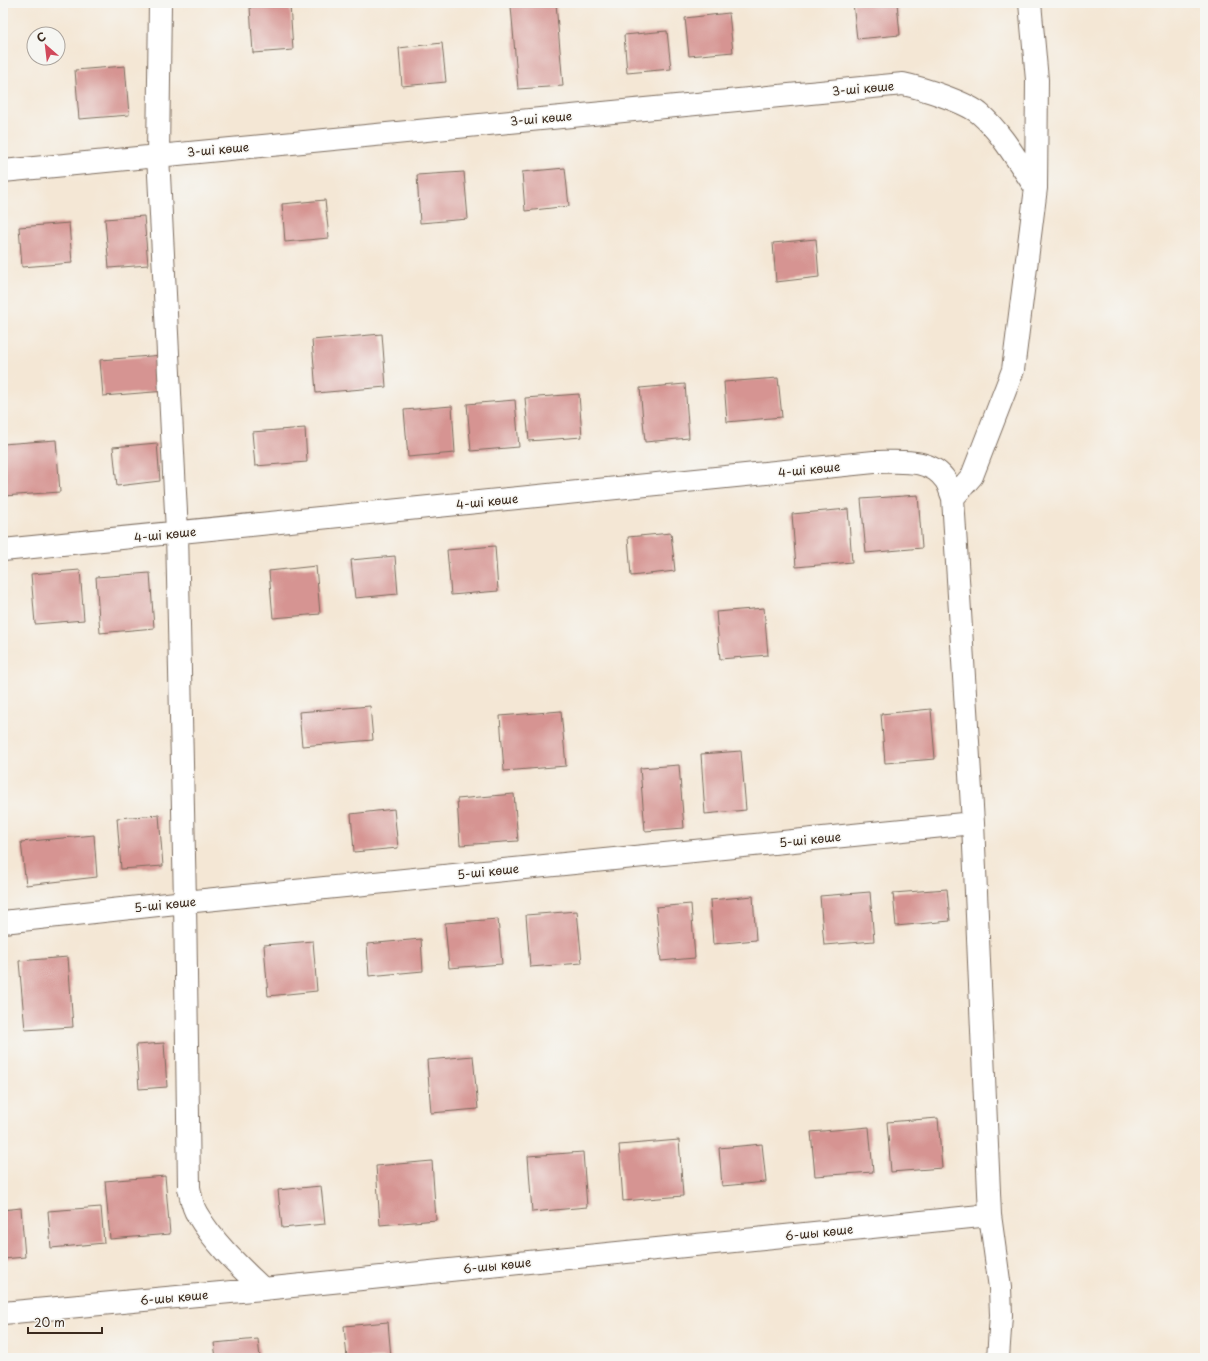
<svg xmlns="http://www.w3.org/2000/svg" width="1208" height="1361" viewBox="0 0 1208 1361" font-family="'Playpen Sans',sans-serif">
<rect width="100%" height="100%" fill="#f6f6f2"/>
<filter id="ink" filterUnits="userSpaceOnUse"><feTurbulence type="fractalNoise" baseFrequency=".025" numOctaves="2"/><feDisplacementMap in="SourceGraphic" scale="8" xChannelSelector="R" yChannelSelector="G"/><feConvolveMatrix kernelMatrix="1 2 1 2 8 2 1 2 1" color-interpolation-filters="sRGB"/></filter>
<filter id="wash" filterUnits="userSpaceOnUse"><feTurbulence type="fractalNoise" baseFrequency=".012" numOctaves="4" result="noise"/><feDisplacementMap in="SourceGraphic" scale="16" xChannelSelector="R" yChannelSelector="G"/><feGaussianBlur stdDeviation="0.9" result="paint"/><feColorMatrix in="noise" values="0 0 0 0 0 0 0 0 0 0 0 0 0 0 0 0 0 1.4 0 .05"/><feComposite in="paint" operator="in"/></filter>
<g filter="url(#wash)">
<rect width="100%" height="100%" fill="#f4e7d5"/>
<g id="blocks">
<!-- building -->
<path fill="#d69492" d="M556,3L563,86L518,89L511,6Z
M853,3H897L900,35L857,39Z
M290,4L293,50L253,53L250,7Z
M729,13L733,52L689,56L685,18Z
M667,31L671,69L627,73L624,35Z
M442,43L446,82L402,86L399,48Z
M125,66L129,115L79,119L75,70Z
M565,168L569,206L525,211L522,172Z
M464,172L468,219L420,223L417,175Z
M325,200L329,238L285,242L282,204Z
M144,216L148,265L109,268L105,219Z
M69,223L72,263L22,267L19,227Z
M816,239L819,277L776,282L773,243Z
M382,334L386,387L316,393L312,340Z
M163,355L166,391L103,396L100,360Z
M778,378L782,417L727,422L724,382Z
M685,384L689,438L645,442L640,388Z
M579,394L582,437L529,441L525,398Z
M515,400L519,447L471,451L467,404Z
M452,406L455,453L408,457L404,410Z
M305,428L307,462L255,466L252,432Z
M56,440L60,492L3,496V444Z
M157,443L160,481L117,486L113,447Z
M918,495L922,548L866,553L861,499Z
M848,509L852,562L796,567L792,514Z
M671,533L675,571L631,576L628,537Z
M495,546L498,591L451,595L447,550Z
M395,556L398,594L355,598L351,560Z
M316,566L320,614L273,618L269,571Z
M80,570L84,620L35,624L31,574Z
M150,573L154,628L100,633L96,577Z
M764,608L768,655L720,659L716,612Z
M370,706L373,740L302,746L299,712Z
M931,709L935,759L885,763L881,714Z
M561,711L566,766L504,771L500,716Z
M741,751L746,810L705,814L701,754Z
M679,765L684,828L645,831L640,768Z
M514,794L518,841L460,845L457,799Z
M394,809L398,848L354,852L351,814Z
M159,815L163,866L121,869L117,818Z
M94,835L97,877L26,885L21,842Z
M947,889L950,921L896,926L893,893Z
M870,892L874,941L824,945L820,896Z
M753,896L756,940L713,944L710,900Z
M691,904L695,958L661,961L656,907Z
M577,911L582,963L530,967L526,915Z
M498,919L502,964L449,968L445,923Z
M421,939L423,971L369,976L367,944Z
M313,941L317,991L268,996L264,945Z
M68,957L73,1027L25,1030L19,961Z
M164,1043L167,1087L139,1089L136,1045Z
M473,1056L478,1109L431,1113L427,1060Z
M938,1118L942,1168L891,1172L887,1122Z
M869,1127L873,1172L815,1176L811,1132Z
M679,1140L683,1196L623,1201L619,1145Z
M762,1144L766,1182L722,1186L719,1148Z
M583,1152L587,1207L532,1212L528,1156Z
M432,1161L436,1220L380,1225L376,1166Z
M165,1176L170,1234L110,1239L105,1181Z
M321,1186L325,1224L282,1228L278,1190Z
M101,1207L104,1243L51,1248L48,1211Z
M21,1208L25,1257L3,1259V1210Z
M388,1322L391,1358H347L344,1326Z
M258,1339L260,1358H216L214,1343Z"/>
</g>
</g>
<g filter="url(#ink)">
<use href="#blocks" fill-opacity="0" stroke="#7c6c5e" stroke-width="1"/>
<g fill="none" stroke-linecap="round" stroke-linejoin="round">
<defs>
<path id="street" d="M160,3L158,155L177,532L185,902L189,1188C191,1196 192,1207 197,1214C214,1243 239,1266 263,1289
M3,171L903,84C922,88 966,102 980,114C1003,134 1019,164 1036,188
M3,550L874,462C899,462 931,457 946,481C949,486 951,493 953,498
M3,922L185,902L973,823
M3,1313L263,1289L990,1215
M998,1358L1001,1315L1000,1288L990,1215L973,823L953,498L972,476L1013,370L1036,188L1037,80L1030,3"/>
</defs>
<!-- street casing -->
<use href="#street" stroke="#7c6c5e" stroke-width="24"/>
<!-- street -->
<use href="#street" stroke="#fff" stroke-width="22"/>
</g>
</g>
<g text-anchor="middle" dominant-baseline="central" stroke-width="3" stroke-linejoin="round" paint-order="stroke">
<!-- street labels -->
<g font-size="12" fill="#3b2a1e" stroke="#f6f6f2">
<text transform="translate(863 88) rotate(-5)">3-ші көше</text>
<text transform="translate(541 118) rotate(-5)">3-ші көше</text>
<text transform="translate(218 149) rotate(-5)">3-ші көше</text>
<text transform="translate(809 469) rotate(-6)">4-ші көше</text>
<text transform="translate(487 501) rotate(-6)">4-ші көше</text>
<text transform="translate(165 534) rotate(-6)">4-ші көше</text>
<text transform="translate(810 839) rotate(-6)">5-ші көше</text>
<text transform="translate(488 871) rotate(-6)">5-ші көше</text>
<text transform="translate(165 904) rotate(-6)">5-ші көше</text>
<text transform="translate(819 1232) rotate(-6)">6-шы көше</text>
<text transform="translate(497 1265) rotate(-6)">6-шы көше</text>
<text transform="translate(174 1297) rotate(-5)">6-шы көше</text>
</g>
</g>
<!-- margin -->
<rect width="1208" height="1361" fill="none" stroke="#f6f6f2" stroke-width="16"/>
<!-- north arrow -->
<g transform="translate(46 46) rotate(332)"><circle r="19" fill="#f6f6f2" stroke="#aba49d"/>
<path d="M0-3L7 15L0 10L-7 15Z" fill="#d1495b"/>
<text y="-6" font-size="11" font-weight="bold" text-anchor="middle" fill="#3b2a1e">С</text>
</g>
<!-- scale -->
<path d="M28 1327v6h74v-6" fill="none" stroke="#3b2a1e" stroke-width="2"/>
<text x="34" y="1327" font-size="12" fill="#3b2a1e" stroke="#f6f6f2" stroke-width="3" paint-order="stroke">20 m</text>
</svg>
